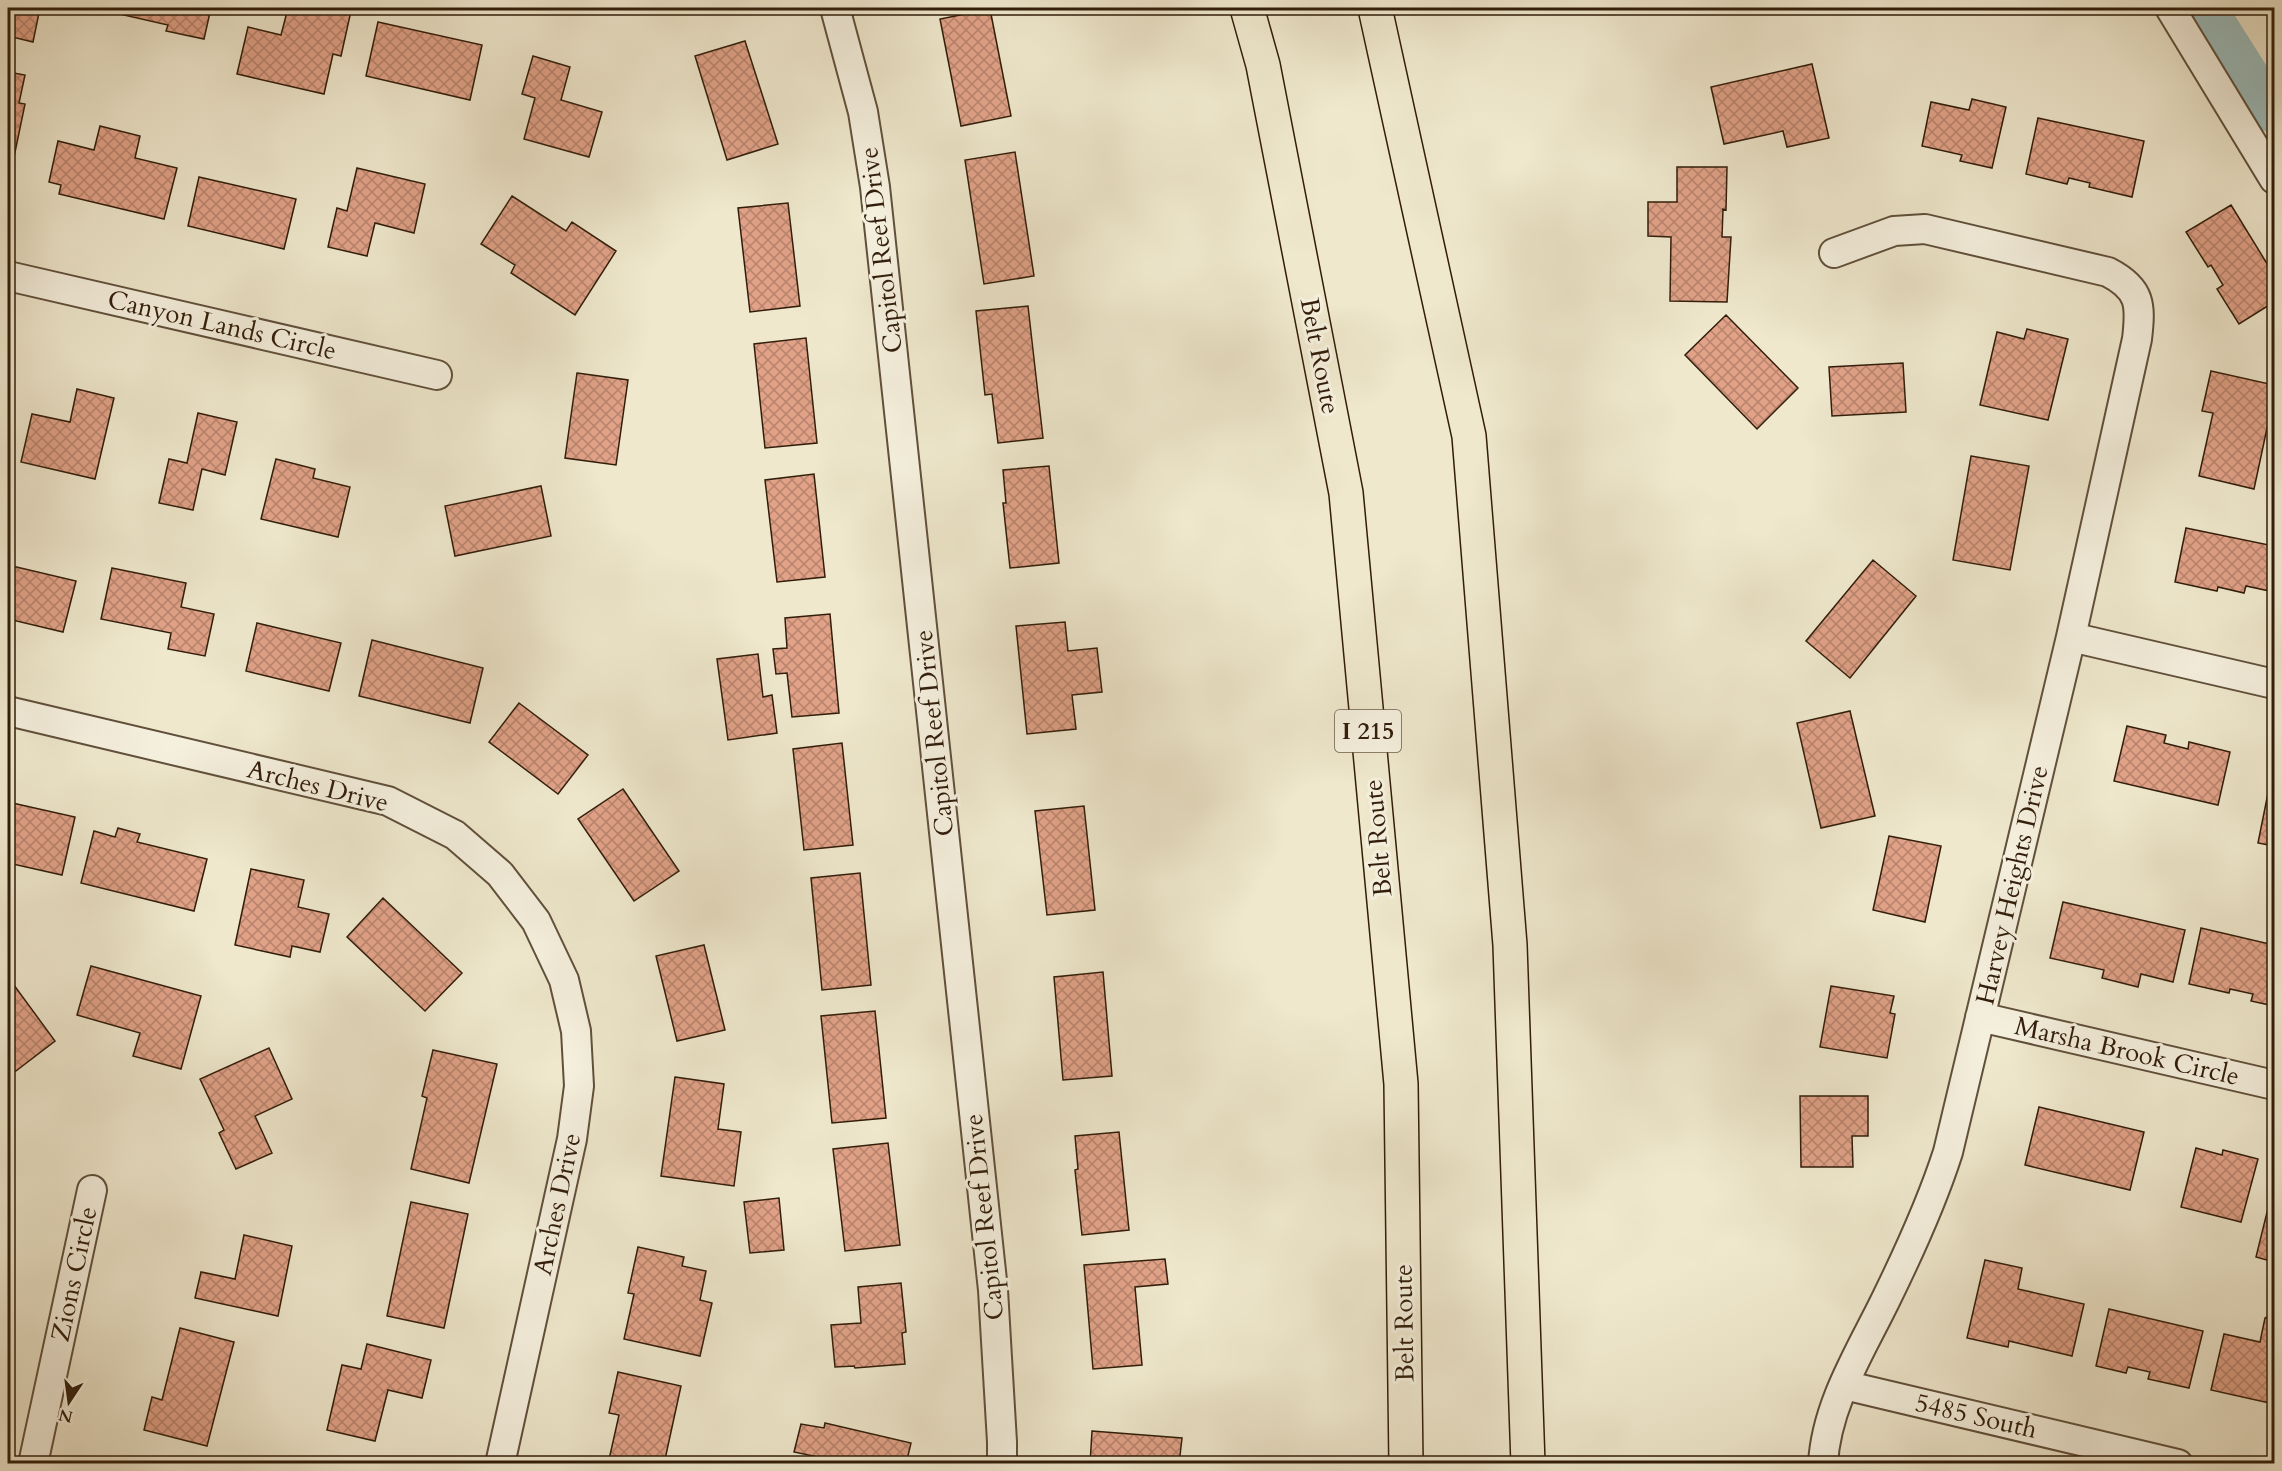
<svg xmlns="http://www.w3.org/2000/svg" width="2282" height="1471" viewBox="0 0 2282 1471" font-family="Cardo,serif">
<defs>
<pattern id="building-cross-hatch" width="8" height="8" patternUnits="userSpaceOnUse" patternTransform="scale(1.5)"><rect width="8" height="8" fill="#e1a288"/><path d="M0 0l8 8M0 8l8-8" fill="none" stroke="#b7836d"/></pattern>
</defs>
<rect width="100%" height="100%" fill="#efe8cd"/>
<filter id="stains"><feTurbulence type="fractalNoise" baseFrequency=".00333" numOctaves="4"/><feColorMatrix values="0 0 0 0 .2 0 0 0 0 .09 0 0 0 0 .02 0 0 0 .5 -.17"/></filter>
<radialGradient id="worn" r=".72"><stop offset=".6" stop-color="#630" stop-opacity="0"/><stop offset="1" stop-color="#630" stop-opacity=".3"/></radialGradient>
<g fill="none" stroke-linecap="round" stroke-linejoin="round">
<!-- canal -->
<path stroke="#9cbfc0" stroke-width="39" d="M2207,8L2274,114"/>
</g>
<!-- building -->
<path fill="url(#building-cross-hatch)" stroke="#311d0a" stroke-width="1.5" d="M8,8H40L33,42L8,36Z
M103,8H211L204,39L166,31L168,25L102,10Z
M288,8H338L351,11L341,56L333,54L324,94L237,74L248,27L281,35Z
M990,9L1011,116L961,126L940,19Z
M378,22L482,45L470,100L366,76Z
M745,41L778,144L727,160L695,56Z
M533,56L570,67L561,100L602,112L589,157L524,139L535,98L522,94Z
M1812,64L1829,138L1787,147L1783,131L1724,144L1711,87Z
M8,72L25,75L19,103L25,104L9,181Z
M1972,99L2006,107L1992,168L1960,161L1962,155L1922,146L1931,102L1969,110Z
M2038,118L2144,141L2132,197L2089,187L2090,183L2069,178L2067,184L2026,174Z
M100,126L140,136L135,158L177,168L164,219L59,194L61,185L49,182L58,141L94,150Z
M1015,152L1034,276L984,284L965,160Z
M1677,167H1727L1726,210L1723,209L1722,237H1731L1727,302L1670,301L1671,237L1648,236V202H1677Z
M357,168L425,184L414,233L375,223L367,256L328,247L337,208L347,211Z
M199,177L296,199L284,249L188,226Z
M512,196L566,231L572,222L616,251L575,315L511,273L515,265L481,244Z
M788,203L800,306L750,312L738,208Z
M2231,205L2274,275V302L2239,324L2217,289L2223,285L2211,265L2208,267L2186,232Z
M1028,306L1043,438L998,443L992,394L985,395L976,311Z
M1726,315L1798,388L1757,429L1685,355Z
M2027,329L2068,339L2048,420L1980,405L1997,332L2024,339Z
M806,338L817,443L765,448L754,344Z
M1903,363L1906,412L1832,416L1829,367Z
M2211,371L2274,385V420L2269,419L2254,489L2199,476L2213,413L2202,411Z
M577,373L628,380L616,465L565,458Z
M77,389L114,398L95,479L21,462L32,414L70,422Z
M198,413L237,422L225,475L202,469L193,510L159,503L169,459L187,463Z
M1971,456L2029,466L2010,570L1953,560Z
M276,459L315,469L313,478L350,487L338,537L261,519Z
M1049,466L1059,563L1010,568L1003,503H1006L1003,470Z
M814,474L825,577L777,582L765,480Z
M541,486L551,536L455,556L445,506Z
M2186,528L2274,546V592L2246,586L2244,593L2218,587L2217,591L2175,582Z
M1873,560L1916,596L1850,678L1806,641Z
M8,565L76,581L63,632L8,619Z
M112,568L186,583L181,607L214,614L205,656L168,649L171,633L101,619Z
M830,614L839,713L792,717L787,673L776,674L773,649L787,648L785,618Z
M1065,622L1068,651L1097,648L1102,692L1072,695L1076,729L1027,734L1016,626Z
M257,623L341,643L329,691L246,671Z
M372,640L483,668L470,723L359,696Z
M758,654L763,697L772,695L777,733L728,740L717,659Z
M519,703L588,755L558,794L489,742Z
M1850,711L1875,816L1821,828L1797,723Z
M2127,726L2166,735L2164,743L2188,749L2189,742L2230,752L2218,805L2114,781Z
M842,743L853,845L804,850L793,749Z
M2272,773H2274V846L2258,843Z
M623,789L679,871L634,901L578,819Z
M8,802L75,817L62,875L8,863Z
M1084,806L1095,910L1047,915L1035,811Z
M118,828L140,834L137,842L207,859L194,911L81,883L94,831L115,837Z
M1889,836L1941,846L1925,922L1873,910Z
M251,869L304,880L298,907L329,914L320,952L292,946L290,957L235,945Z
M860,873L871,985L822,990L811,878Z
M383,898L462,973L425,1011L347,937Z
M2063,902L2185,930L2173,982L2141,974L2138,987L2102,978L2104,970L2050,958Z
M2201,928L2274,945V1006L2251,1001L2253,994L2230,989L2229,993L2189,984Z
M704,945L725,1030L677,1041L656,956Z
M91,966L201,996L181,1069L133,1056L140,1033L77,1015Z
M1103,972L1112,1076L1063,1080L1054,977Z
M8,977L55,1041L8,1077Z
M1831,986L1894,996L1890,1013L1895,1014L1887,1058L1820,1047Z
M875,1011L886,1118L832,1123L821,1016Z
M269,1048L292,1099L255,1116L272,1153L236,1169L219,1133L224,1130L200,1079Z
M433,1050L497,1064L469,1183L411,1169L427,1098L422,1096Z
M675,1077L724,1084L718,1129L741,1132L734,1186L661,1176Z
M1800,1096H1868V1136H1852L1853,1167H1801Z
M2039,1107L2144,1132L2130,1190L2025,1165Z
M1119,1132L1129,1230L1082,1235L1075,1170L1078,1169L1075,1136Z
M888,1143L900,1245L845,1251L833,1149Z
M2196,1148L2222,1155L2223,1150L2258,1159L2241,1222L2181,1207Z
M779,1198L784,1250L750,1253L744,1202Z
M2270,1200L2274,1202V1262L2256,1257Z
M411,1202L468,1214L444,1328L387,1316Z
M244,1235L292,1246L278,1316L195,1298L201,1272L235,1279Z
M638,1247L684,1257L682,1266L706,1271L700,1300L712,1303L700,1356L624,1339L634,1294L628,1293Z
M1165,1259L1168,1284L1135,1287L1142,1365L1093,1369L1084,1265Z
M1985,1260L2022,1268L2018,1289L2084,1304L2072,1356L2009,1341L2008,1347L1967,1338Z
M901,1283L906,1332L902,1333L905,1364L855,1368L854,1366L835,1367L831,1325L861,1323L858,1287Z
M2109,1309L2203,1331L2189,1388L2148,1379L2150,1372L2128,1367L2126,1373L2096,1366Z
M2274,1313V1404L2211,1390L2224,1334L2260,1342L2265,1318Z
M180,1328L234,1342L207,1446L144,1430L152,1397L162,1400Z
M367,1344L431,1360L422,1398L388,1390L375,1441L327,1430L342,1365L361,1369Z
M618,1372L681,1386L664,1464H608L619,1415L609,1413Z
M825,1423L911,1443L906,1464H816L818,1457L794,1452L801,1424L824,1428Z
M1092,1431L1182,1438L1179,1464H1090Z"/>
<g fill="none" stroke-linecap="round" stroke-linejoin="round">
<defs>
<path id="minor" d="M835,8L863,112L875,187L993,1290L1002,1442V1464
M2170,8L2274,179
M8,276L437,375
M2071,637L2274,684
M8,711L388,801L455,835L500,874L536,921L564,980L576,1031L579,1086L572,1139L500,1464
M1980,1017L2274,1085
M1844,1385L2178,1464
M33,1464L92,1190
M1823,1464C1826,1404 1862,1349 1887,1297C1910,1250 1932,1202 1948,1152L2071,637L2137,339C2141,305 2141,289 2108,272L1925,229L1894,231L1834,253"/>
<path id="motorway" d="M1247,8L1263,65L1346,493L1401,1084L1406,1464
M1375,8L1469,436L1510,945L1528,1464"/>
</defs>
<!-- minor casing -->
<use href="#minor" stroke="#60503b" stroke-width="32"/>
<!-- motorway casing -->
<use href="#motorway" stroke="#311d0a" stroke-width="36"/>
<!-- minor -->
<use href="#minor" stroke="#f5f0de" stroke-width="28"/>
<!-- motorway -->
<use href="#motorway" stroke="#efe8cd" stroke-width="33"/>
</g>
<g text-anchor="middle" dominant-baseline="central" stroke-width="6" stroke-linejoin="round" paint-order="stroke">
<!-- shield labels -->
<rect fill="#f5f0de" stroke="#6c5c4a" stroke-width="1.5" x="1335" y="710" width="66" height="42" rx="4.5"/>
<g font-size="24" font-weight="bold" fill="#311d0a">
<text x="1368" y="731">I 215</text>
</g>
<!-- street labels -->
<g font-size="26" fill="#311d0a" stroke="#f5f0de">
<text transform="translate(881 250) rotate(-97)">Capitol Reef Drive</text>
<text transform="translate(222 325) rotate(13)">Canyon Lands Circle</text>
<text transform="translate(1320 356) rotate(79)">Belt Route</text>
<text transform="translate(934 733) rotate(-96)">Capitol Reef Drive</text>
<text transform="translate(318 786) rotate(14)">Arches Drive</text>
<text transform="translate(1378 838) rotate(-95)">Belt Route</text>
<text transform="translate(2012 885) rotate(-77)">Harvey Heights Drive</text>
<text transform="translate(2127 1051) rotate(13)">Marsha Brook Circle</text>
<text transform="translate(557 1204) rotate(-78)">Arches Drive</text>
<text transform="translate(984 1217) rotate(-96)">Capitol Reef Drive</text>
<text transform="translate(74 1274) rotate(-78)">Zions Circle</text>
<text transform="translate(1404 1323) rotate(-91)">Belt Route</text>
<text transform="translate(1976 1416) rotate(13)">5485 South</text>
</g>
</g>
<!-- margin -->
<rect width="2282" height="1471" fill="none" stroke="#efe8cd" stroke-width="30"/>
<rect x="9" y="9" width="2264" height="1453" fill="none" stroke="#311d0a" stroke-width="3"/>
<rect x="15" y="15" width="2252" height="1441" fill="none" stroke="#311d0a" stroke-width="1.5"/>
<!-- north arrow -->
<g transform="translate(69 1402) rotate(193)" stroke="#f5f0de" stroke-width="4.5" paint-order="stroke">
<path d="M0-4.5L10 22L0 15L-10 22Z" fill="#311d0a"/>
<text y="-9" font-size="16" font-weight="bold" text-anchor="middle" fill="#311d0a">N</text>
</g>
<rect width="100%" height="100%" filter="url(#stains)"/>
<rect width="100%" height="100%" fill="url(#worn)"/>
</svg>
